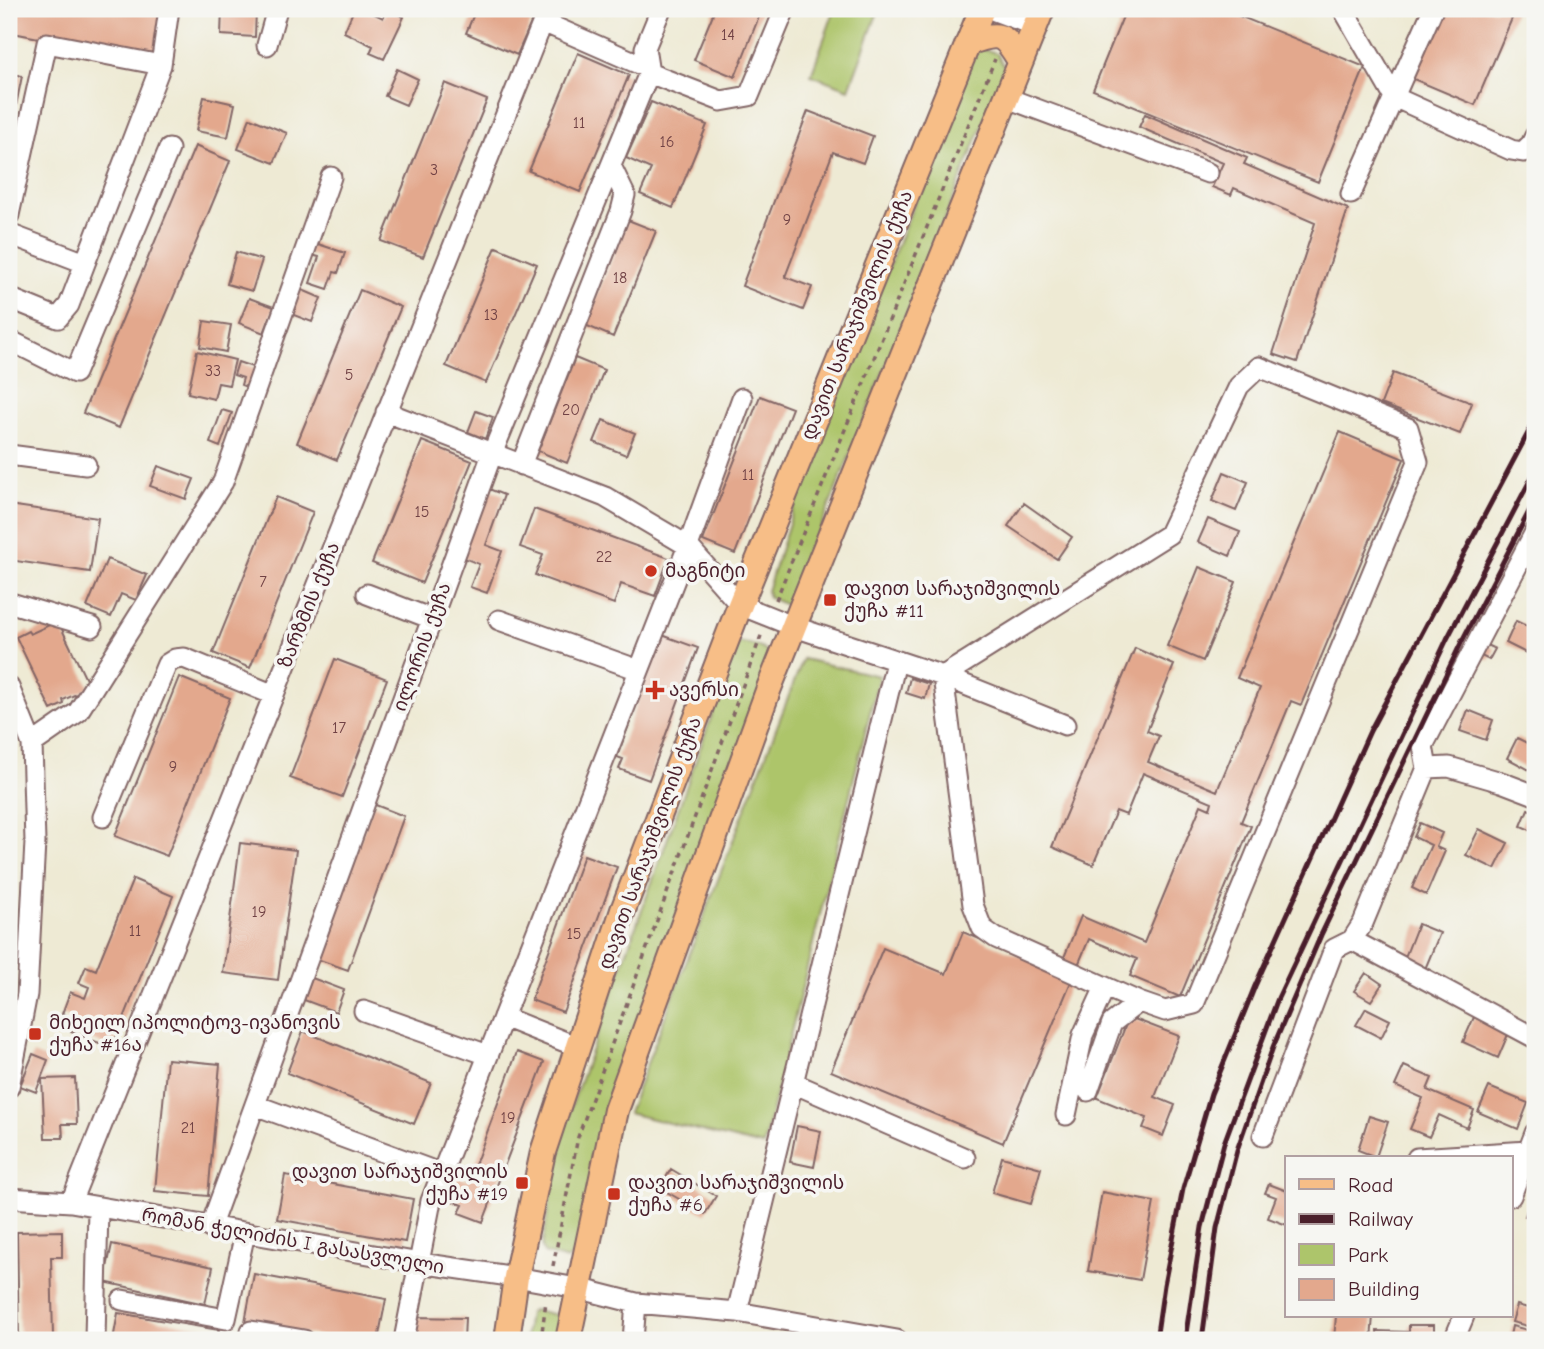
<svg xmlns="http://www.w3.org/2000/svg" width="1544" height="1349" viewBox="0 0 1544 1349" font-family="'Comic Neue','Noto Sans Georgian',sans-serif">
<rect width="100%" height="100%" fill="#f6f6f2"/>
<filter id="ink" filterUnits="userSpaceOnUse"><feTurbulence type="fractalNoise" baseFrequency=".0143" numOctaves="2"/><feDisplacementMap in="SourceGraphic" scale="14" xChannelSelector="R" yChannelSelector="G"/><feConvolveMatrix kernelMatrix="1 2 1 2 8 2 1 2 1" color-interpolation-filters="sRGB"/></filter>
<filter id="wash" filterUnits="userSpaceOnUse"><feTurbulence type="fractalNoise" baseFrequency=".00686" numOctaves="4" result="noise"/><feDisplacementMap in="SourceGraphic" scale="28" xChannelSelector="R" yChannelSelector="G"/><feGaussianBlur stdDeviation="1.57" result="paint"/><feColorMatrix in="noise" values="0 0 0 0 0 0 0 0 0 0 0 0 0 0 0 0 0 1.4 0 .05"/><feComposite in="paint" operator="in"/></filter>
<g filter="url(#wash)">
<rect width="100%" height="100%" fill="#eeead4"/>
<!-- green -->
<path fill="#adc56b" stroke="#7c724b" stroke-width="2" d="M835,9H879L849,89L811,75Z
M977,47L997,53L1005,69L789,606L769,598L767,591L801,486Z
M738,643C751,642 765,648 773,658L574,1254L567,1260L544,1253L542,1247L561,1135Z
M803,659L879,676L763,1146L628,1113Z
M534,1310L556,1315L560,1322L558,1340H525L529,1313Z"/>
<g id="blocks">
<!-- building -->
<path fill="#e3a88d" d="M9,9H165L155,61L13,33L9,49Z
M222,9H256L255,37L221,35Z
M354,9H364L383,18L387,9L404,17L384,59L370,53L373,46L344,32Z
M476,9H537L517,55L466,33Z
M715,9H762L735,77L694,60Z
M1126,9H1222L1365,67L1318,182L1093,90Z
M1440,9H1516L1475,105L1411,78Z
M578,53L629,75L580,192L529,171Z
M397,69L418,79L406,105L385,96Z
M9,73L22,76L10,135H9Z
M445,83L487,100L423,257L381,241Z
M204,97L235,104L228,137L196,131Z
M651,102L707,125L673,208L640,194L651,169L626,158Z
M808,111L873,136L863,163L833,152L785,277L812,287L803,310L742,286Z
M1145,114L1247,158L1244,164L1348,209L1297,362L1273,354L1315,223L1234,188L1231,195L1212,187L1223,163L1139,127Z
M250,118L287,133L274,163L238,149Z
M195,146L230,161L119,428L83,413Z
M628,220L656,231L613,337L585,325Z
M312,242L345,253L338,273L334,272L328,289L310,283L319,257L308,254Z
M496,247L537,264L486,383L446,366Z
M236,252L262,260L252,291L227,284Z
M300,289L321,298L312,322L291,314Z
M360,290L401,307L337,460L297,443Z
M249,298L274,307L264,333L239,323Z
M204,321L231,325L226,352L200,347Z
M197,351L235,360L229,385L218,383L214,399L188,393Z
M575,358L604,370L567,463L538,451Z
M238,362L258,369L252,389L241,385L243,378L234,375Z
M1393,373L1472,403L1460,434L1381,404Z
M760,396L792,408L735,554L703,541Z
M222,410L232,413L220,447L210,443Z
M476,411L493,417L485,439L468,432Z
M603,420L635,433L626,455L594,442Z
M1340,432L1404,459L1301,705L1291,701L1241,822L1251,826L1180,997L1130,976L1137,959L1089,939L1003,1143L831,1071L883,948L946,974L963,932L1058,972L1081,916L1144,943L1201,805L1210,809L1212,802L1143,773L1126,815L1116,811L1093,865L1052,847L1135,648L1174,665L1147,731L1159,736L1148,762L1217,791L1260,688L1237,678Z
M422,441L472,461L422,583L372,563Z
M158,466L194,479L186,499L150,486Z
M1224,472L1248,482L1236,511L1212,501Z
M484,487L504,495L486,545L502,551L487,593L470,587L479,564L459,556Z
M276,497L313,512L250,668L213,653Z
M1024,503L1072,537L1057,559L1008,526Z
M9,505L98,518L90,572L9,560Z
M534,509L669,558L655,596L621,584L614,604L535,575L543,555L520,547Z
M1208,519L1240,532L1230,556L1198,542Z
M107,559L147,575L136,600L121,594L111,617L87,607Z
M1199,567L1236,582L1203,661L1167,646Z
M58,621L90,688L63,700L64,704L51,710L16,637L28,631L30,634Z
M1516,621L1535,630L1526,653L1506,643Z
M662,635L698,648L649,780L619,769L623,759L617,757Z
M1482,643L1495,649L1489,660L1477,654Z
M335,659L387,679L342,797L290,778Z
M179,677L230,698L167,856L115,836Z
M910,678L929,684L925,699L906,693Z
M1468,710L1493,720L1486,740L1460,731Z
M1517,738L1535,747V773L1507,758Z
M373,804L404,816L348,970L317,959Z
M1528,809L1535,812V832L1521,826Z
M1420,823L1442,833L1436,847L1445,851L1426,895L1412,888L1431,845L1414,837Z
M1479,829L1508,843L1495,869L1466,855Z
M240,843L296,850L278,980L223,973Z
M584,855L617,867L563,1012L531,1000Z
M133,879L173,896L112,1048L71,1032L76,1019L62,1014L70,992L85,998L89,987L79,983L86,966L96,970Z
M1418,924L1440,933L1423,974L1402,965Z
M1366,973L1382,984L1371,1001L1354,991Z
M312,978L344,990L336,1012L304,1000Z
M1366,1008L1390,1020L1381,1038L1356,1025Z
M1129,1017L1179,1036L1155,1097L1175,1105L1163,1136L1143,1128L1147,1118L1097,1098Z
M1474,1017L1509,1032L1498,1058L1463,1042Z
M303,1031L431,1083L414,1124L287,1073Z
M517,1052L544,1062L483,1222L459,1213L463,1205L441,1197L450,1174L469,1181Z
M33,1054L48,1060L36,1092L20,1086Z
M167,1059L220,1064L208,1196L155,1191Z
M1404,1066L1432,1078L1427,1090L1474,1110L1467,1128L1439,1115L1429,1137L1410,1129L1423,1098L1395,1086Z
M75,1078L77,1124H62L63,1138H45L42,1079Z
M1489,1087L1528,1103L1518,1129L1478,1112Z
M1369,1116L1388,1122L1376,1157L1358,1150Z
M797,1126L821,1131L814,1167L790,1162Z
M1002,1157L1041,1168L1031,1204L992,1193Z
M671,1169L716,1196L705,1214L660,1188Z
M285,1175L413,1199L405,1242L277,1219Z
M1269,1184L1287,1191V1225L1268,1218L1276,1197L1265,1193Z
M1102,1192L1154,1202L1140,1280L1088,1271Z
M1530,1201L1535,1202V1219L1525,1216Z
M62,1231V1257H51L53,1336H78V1340H19L17,1232Z
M112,1244L213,1267L205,1304L104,1282Z
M254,1274L386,1299L378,1340H340L245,1322Z
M1517,1305L1535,1310V1328L1512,1322Z
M118,1313L219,1330L217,1340H113Z
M1336,1316H1373L1371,1340L1334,1339Z
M413,1317L465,1318L464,1340H412Z
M1409,1325H1434V1340H1377V1331L1409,1332Z
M1512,1326L1535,1332V1340H1509Z
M646,1336L673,1338V1340H645Z"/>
</g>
</g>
<g filter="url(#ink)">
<use href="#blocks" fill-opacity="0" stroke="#836666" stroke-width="2"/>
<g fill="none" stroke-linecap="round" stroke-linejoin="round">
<defs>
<path id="minor" d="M994,9L995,11L1027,23L1040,14
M1343,9L1394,97L1511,150L1523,152L1531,144L1535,136
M543,22L648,68
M267,45L277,9
M649,73L721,101L749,96L785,9
M1007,98L1208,173
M1351,194L1433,9
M9,215L47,43L161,65
M9,234L85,263
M9,298L58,318L69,305L161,65L169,9
M9,340L75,373L169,149
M1259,367L1408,428L1418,462L1194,1004L1165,1011L1139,1002L996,938L982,928L973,905L943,676L1169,534L1239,386Z
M386,412L605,497L688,546L740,605L795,627L943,676L1065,725
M9,455L86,465
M521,465L621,211L625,195L611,166
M367,594L432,619
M9,604L11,603L92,627
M499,620L639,670
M9,687L32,744L35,842L27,994L9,1087
M32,744L78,712L223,482L331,177
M1427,768L1449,767L1501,782L1535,795
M103,817L167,664L175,659L184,658L274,695
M1352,940L1535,1038
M364,1011L488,1055
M503,1017L578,1047
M793,1083L965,1158
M1088,1091L1112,1023L1139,1002
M255,1105L442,1174
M1066,1115L1083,1035L1105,987
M1263,1136L1334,949L1352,940L1363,923L1427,768L1423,746L1535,532
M1417,1158L1528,1151
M1511,1196L1535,1133
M9,1198L71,1202L420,1263L516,1277L577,1288L636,1303L737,1312L897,1340
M71,1202L548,9
M210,1228L492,454L649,73L645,48L661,9
M122,1300L226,1319L245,1233
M737,1312L896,662
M251,1331L304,1340
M95,1340L98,1208
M404,1340L431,1201L688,546L742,398
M633,1340L636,1303
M1454,1340L1464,1316"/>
<path id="major" d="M968,43C999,32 1003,32 1020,61
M507,1340L516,1277L543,1152L623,910L740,605L982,9
M568,1340L616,1110L769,688L1042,9"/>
</defs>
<!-- minor casing -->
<use href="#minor" stroke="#836666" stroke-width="23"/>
<!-- major casing -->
<use href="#major" stroke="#836666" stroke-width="28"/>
<!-- path -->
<path stroke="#836666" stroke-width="3.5" stroke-dasharray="5 5" stroke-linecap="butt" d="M776,600L995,59
M553,1266L578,1137L762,633
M541,1340L546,1301"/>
<!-- minor -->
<use href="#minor" stroke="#fff" stroke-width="19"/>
<!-- major -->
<use href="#major" stroke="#f7be87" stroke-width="24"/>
<!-- rail -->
<path stroke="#4a1f2b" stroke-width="5" d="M1156,1340L1164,1285L1183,1189L1211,1094L1255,986L1370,731L1535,420
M1185,1340L1202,1227L1224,1143L1278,998L1447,639L1535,471
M1202,1340L1217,1228L1237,1150L1273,1047L1321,935L1462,641L1535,500"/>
</g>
</g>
<!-- markers -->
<g fill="#c8321e" stroke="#f6f6f2" stroke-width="2.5">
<circle cx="651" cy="571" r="7"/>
<rect x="823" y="593" width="14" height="14" rx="3.5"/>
<path d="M651.5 679.5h7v7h7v7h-7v7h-7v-7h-7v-7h7z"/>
<rect x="28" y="1027" width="14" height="14" rx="3.5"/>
<rect x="515" y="1176" width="14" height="14" rx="3.5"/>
<rect x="607" y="1187" width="14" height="14" rx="3.5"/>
</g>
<g text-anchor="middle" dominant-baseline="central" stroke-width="7" stroke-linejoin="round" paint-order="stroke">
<!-- number labels -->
<g font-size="16" fill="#704144">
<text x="728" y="35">14</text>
<text x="579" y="123">11</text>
<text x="667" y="142">16</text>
<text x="434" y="170">3</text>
<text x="787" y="220">9</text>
<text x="620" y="278">18</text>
<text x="491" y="315">13</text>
<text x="213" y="371">33</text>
<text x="349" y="375">5</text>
<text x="571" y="410">20</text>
<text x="748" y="475">11</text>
<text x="422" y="512">15</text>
<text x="604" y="557">22</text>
<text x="263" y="582">7</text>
<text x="339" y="728">17</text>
<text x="173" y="767">9</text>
<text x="259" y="912">19</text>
<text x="135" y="931">11</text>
<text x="574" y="934">15</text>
<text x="508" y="1118">19</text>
<text x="188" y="1128">21</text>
</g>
<!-- street labels -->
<g font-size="19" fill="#4a1f2b" stroke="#f6f6f2">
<text transform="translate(857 315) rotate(-68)">დავით სარაჯიშვილის ქუჩა</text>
<text transform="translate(309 605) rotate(-68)">ზარზმის ქუჩა</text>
<text transform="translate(422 647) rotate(-70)">ილორის ქუჩა</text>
<text transform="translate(650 843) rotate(-70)">დავით სარაჯიშვილის ქუჩა</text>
<text transform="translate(293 1241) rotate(10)">რომან ჭელიძის I გასასვლელი</text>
</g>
<!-- poi labels -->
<g font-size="19" fill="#4a1f2b" stroke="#f6f6f2" text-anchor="start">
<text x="665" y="571">მაგნიტი</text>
<text x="844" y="589">დავით სარაჯიშვილის<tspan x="844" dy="22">ქუჩა #11</tspan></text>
<text x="669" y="690">ავერსი</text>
<text x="49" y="1023">მიხეილ იპოლიტოვ-ივანოვის<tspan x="49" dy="22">ქუჩა #16ა</tspan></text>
<text x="508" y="1172" text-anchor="end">დავით სარაჯიშვილის<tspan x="508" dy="22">ქუჩა #19</tspan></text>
<text x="628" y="1183">დავით სარაჯიშვილის<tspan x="628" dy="22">ქუჩა #6</tspan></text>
</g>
</g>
<!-- margin -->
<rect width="1544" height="1349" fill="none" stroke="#f6f6f2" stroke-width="35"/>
<!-- legend -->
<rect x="1285" y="1156" width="228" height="161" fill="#f6f6f2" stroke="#b1a0a2" stroke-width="2"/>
<rect x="1299" y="1179" width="35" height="10" fill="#f7be87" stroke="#b1a0a2" stroke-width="2"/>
<text x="1348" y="1192" font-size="21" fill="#4a1f2b">Road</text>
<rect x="1299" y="1214" width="35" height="10" fill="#4a1f2b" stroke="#b1a0a2" stroke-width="2"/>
<text x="1348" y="1226" font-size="21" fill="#4a1f2b">Railway</text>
<rect x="1299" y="1244" width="35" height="21" fill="#adc56b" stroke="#b1a0a2" stroke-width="2"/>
<text x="1348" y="1262" font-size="21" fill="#4a1f2b">Park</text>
<rect x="1299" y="1279" width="35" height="21" fill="#e3a88d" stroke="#b1a0a2" stroke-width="2"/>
<text x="1348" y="1296" font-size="21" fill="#4a1f2b">Building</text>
</svg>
